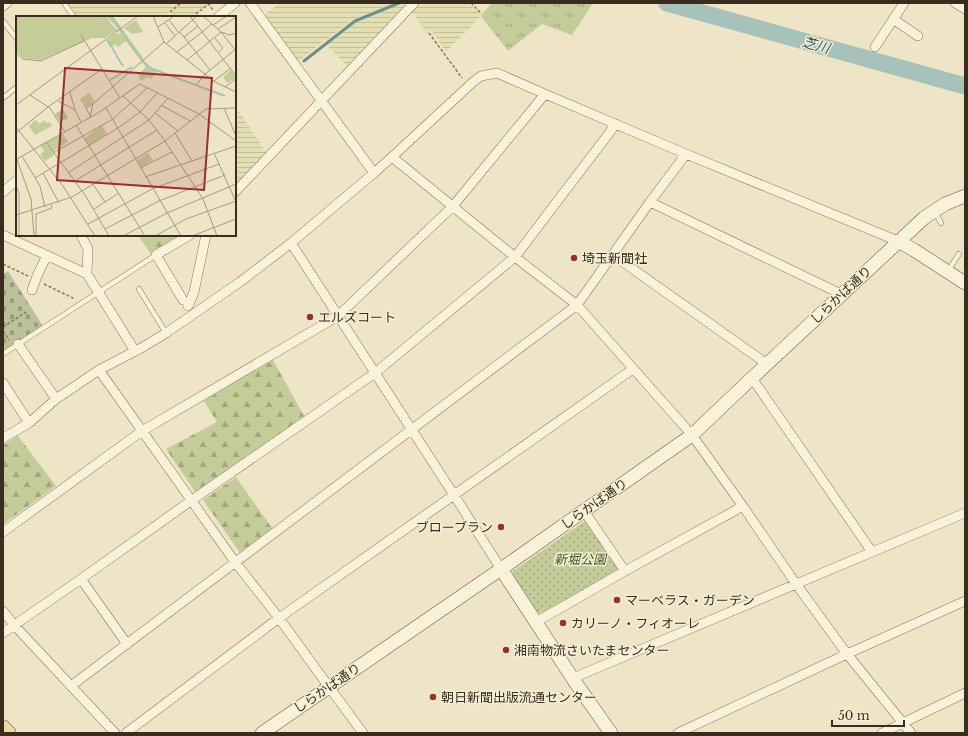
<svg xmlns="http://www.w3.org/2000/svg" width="968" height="736" viewBox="0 0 968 736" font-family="'Libre Baskerville','Noto Sans JP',serif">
<defs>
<pattern id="farmland-rules" width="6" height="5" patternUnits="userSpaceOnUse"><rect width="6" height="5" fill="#e4deb3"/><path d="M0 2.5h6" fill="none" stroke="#c4bf9a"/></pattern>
<pattern id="grass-tufts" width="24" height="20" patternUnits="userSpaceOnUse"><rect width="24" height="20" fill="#c4cc9a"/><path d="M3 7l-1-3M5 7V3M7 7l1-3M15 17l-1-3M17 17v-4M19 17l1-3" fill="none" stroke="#a0a67d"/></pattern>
<pattern id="forest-firs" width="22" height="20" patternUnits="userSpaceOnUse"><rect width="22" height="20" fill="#c4cc9a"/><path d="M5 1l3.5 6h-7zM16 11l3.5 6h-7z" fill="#a0a67d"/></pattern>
<pattern id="cemetery-stones" width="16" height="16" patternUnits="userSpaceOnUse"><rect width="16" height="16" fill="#bbc199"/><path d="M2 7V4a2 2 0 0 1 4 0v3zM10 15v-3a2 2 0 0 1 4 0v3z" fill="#999d7c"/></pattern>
<pattern id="park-dots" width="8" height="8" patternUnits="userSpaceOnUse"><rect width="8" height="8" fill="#c4cc9a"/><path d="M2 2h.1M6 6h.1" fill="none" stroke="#a0a67d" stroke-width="1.8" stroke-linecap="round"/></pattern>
</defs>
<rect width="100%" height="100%" fill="#eee4c6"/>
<!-- farmland -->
<path fill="url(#farmland-rules)" d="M68,3H181L163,17H77Z
M183,3H207L208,4L191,17H173L170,13Z
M280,3H394L352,20L298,61L264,15Z
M403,3L407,7L349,68L327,45L354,23Z
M421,3H468L482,15L446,52L431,30L427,33L411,11L413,8L415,10Z
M238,110L267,154L235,188V120Z"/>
<!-- grass -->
<path fill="url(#grass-tufts)" d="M492,3H593L572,35L542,24L508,51L481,16L483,13Z"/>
<!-- forest -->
<path fill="url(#forest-firs)" d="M138,235H182L151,254Z
M273,360L304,416L196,493L166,449L217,422L204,401Z
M18,436L56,486L3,524V445Z
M236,477L274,531L241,554L203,500Z"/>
<!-- cemetery -->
<path fill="url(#cemetery-stones)" d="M8,271L43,326L3,351V274Z"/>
<!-- park -->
<path fill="url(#park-dots)" d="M585,521H589L619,565V571L541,613H537L512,574L513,571Z"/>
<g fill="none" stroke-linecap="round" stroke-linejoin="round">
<!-- stream -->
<path stroke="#6e9089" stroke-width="3" d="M304,61L355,21L399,3"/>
<!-- river -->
<path stroke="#a7c2bb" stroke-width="17" d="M667,3L965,86"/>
<defs>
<path id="lane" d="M64,3L74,17
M3,21L17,39
M3,98L17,87
M935,212L941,223
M948,271L959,254
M139,289L166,333
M3,354L156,255"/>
<path id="street" d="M250,3L374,173
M955,3L965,9
M3,6L7,3
M218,17L235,3
M893,19L918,36
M875,47L904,3
M392,157L515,257L577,305L692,435L742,505L796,584L847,654L911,733
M3,192L17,180
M235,192L414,3
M650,202L841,294
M3,235L87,274L135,351
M81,235L88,249L87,274
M190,235L156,255L183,300L190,302
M291,243L454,495L501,569
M613,255L767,364
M32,290L37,276L47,255
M188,306L194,292L206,235
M18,344L56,399
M99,370L235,562L279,618L329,687L363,733
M752,378L872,552
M3,383L29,423
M3,438L29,423L56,399L99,370L143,347L166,333L240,282L291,243L374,173L392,157L473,82L481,76L497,73L545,94L686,154L898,241
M584,511L625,571
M3,532L142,431L338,316L453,206L545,94
M81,579L127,644
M3,611L14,625L115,733
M536,622L625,571L736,510L742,505
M3,633L81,579L192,500L375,373L515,257L616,124
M573,678L965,513
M71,686L577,305L650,202L686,154
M126,733L279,618L633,369
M678,733L847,654L965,601
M882,733L965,693"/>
<path id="secondary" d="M898,241L914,250L965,283
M501,569L575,682L611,733
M262,733L501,569L692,435L752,378L924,218L945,204L965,196"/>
<path id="primary" d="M3,727L9,733"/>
</defs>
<!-- lane casing -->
<use href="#lane" stroke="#89765c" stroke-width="5.5"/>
<!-- street casing -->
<use href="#street" stroke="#89765c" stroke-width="10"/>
<!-- secondary casing -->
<use href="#secondary" stroke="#6b573f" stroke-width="14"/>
<!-- primary casing -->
<use href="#primary" stroke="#574430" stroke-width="15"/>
<!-- path -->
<path stroke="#89765c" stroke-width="1.5" stroke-dasharray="3 2" stroke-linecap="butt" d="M208,3L213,10
M471,3L481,13
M170,12L181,3
M192,17L210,3
M429,33L462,78
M3,264L28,276
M44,284L75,299
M3,327L26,312
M3,331L9,340"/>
<!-- lane -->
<use href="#lane" stroke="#f9f1d9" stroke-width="4.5"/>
<!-- street -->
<use href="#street" stroke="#f9f1d9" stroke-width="9"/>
<!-- secondary -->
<use href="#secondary" stroke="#f9f1d9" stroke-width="13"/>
<!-- primary -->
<use href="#primary" stroke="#f0db9f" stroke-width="14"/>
</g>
<!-- markers -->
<g fill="#98302c" stroke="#f5eed6" stroke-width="1.5">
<circle cx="574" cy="258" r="4"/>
<circle cx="310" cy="317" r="4"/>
<circle cx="501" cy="527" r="4"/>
<circle cx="617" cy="600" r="4"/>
<circle cx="563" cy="623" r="4"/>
<circle cx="506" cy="650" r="4"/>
<circle cx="433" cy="697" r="4"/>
</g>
<g text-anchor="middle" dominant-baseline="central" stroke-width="3" stroke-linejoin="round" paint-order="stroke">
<!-- poi labels -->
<g font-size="13" fill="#3a2d1f" stroke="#f5eed6" text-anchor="start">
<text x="582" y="258">埼玉新聞社</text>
<text x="318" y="317">エルズコート</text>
<text x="493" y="527" text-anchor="end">ブローブラン</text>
<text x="625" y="600">マーベラス・ガーデン</text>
<text x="571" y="623">カリーノ・フィオーレ</text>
<text x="514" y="650">湘南物流さいたまセンター</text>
<text x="441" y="697">朝日新聞出版流通センター</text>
</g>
<!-- street labels -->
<g font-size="13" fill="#3a2d1f" stroke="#f5eed6">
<text transform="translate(841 295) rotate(-43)">しらかば通り</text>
<text transform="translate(594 504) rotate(-35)">しらかば通り</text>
<text transform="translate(327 688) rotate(-34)">しらかば通り</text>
</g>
<!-- park labels -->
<g font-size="13" font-style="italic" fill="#485626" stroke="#f5eed6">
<text x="580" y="559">新堀公園</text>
</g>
<!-- water labels -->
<g font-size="14" font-style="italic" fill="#2f5958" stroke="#f5eed6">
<text transform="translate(816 45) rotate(16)">芝川</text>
</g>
</g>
<!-- overview -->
<g transform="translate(16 16)">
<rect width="220" height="220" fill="#eee4c6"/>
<path d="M88,0H97L127,42L125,44L141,56L135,63L131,61L125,65L122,59L130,51L110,25L102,31L100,28L95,31L91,24L99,18L104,17L107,20L98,8Z" fill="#c4cc9a"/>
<path d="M73,77L79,86L69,92L64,83ZM86,109L91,118L73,129L69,122ZM47,118L52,126L36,136L38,139L29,145L24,139L28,135L24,129Z" fill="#c4cc9a"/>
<path d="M47,93L52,102L44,106L39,98Z" fill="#bbc199"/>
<path d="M0,0H86L100,15L89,22H76L25,44L5,42L0,37ZM215,54L220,62L211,67L207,61ZM132,137L137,144L125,151L121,144Z" fill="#c4cc9a"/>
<path d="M120,4L127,16L116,18L108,12ZM19,104L24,108L28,104L31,107L34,106L36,110L19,119L13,110Z" fill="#c4cc9a"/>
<path fill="none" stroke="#a7c2bb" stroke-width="2" d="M95,0L125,43L134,52L209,80M91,24L100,38M100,39L107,50M94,64L116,51"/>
<path fill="none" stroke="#a69b83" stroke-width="1" d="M87,0L101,15M174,0L220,60M187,0L205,16L220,35M153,4L163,17M149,7L159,20M197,9L211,0M142,11L158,0M202,13L220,1M164,16L194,54M206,16L213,19L220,17M65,19L104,82M168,21L182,10M198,21L207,32L203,36M148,26L199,66L220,76M150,28L181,0M161,36L196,8M6,43L25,45L68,25M171,44L205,16M198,65L215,52M181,68L189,58L220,33M209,71L220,63M54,76L59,94M14,79L34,92L49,116M107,80L133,104L149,125L187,183L201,220M42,85L59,94L65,106M0,89L122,0M145,89L174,105M90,92L165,220M208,92L220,120M139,97L162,115M74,100L70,92L77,88L148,26L137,0M74,101L77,88M60,109L129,220M0,111L47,170L79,220M0,117L32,91L86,53M159,117L176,145M30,126L69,179L93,220M37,137L97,103L131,72M198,137L220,186M6,140L24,170L29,191M0,141L15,183L18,220M1,143L82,97L124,68L183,98L220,125M124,152L156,136M27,157L43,187M52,157L133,104L152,82M129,161L220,130M19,162L102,112L124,96L141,77M59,165L141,114M77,168L89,186M0,171L3,176V220M78,193L103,177M0,199L56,181L149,125L190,93L220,92M72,208L136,173L203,148M89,213L143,185L209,159M20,220V198L36,192L35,189M107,220L151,197L220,168M139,220L170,203L220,185M176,220L220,203"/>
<path fill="#98302c" fill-opacity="0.15" stroke="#98302c" stroke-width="2" d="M49,52L196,62L188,174L41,164Z"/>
<rect width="220" height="220" fill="none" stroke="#3a2d1f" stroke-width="2"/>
</g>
<!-- border -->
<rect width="968" height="736" fill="none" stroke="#3a2d1f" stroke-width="8"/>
<!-- scale -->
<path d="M832 720v6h72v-6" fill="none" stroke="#3a2d1f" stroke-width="2"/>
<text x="838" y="720" font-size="12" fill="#3a2d1f" stroke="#f5eed6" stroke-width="3" paint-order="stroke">50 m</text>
</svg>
